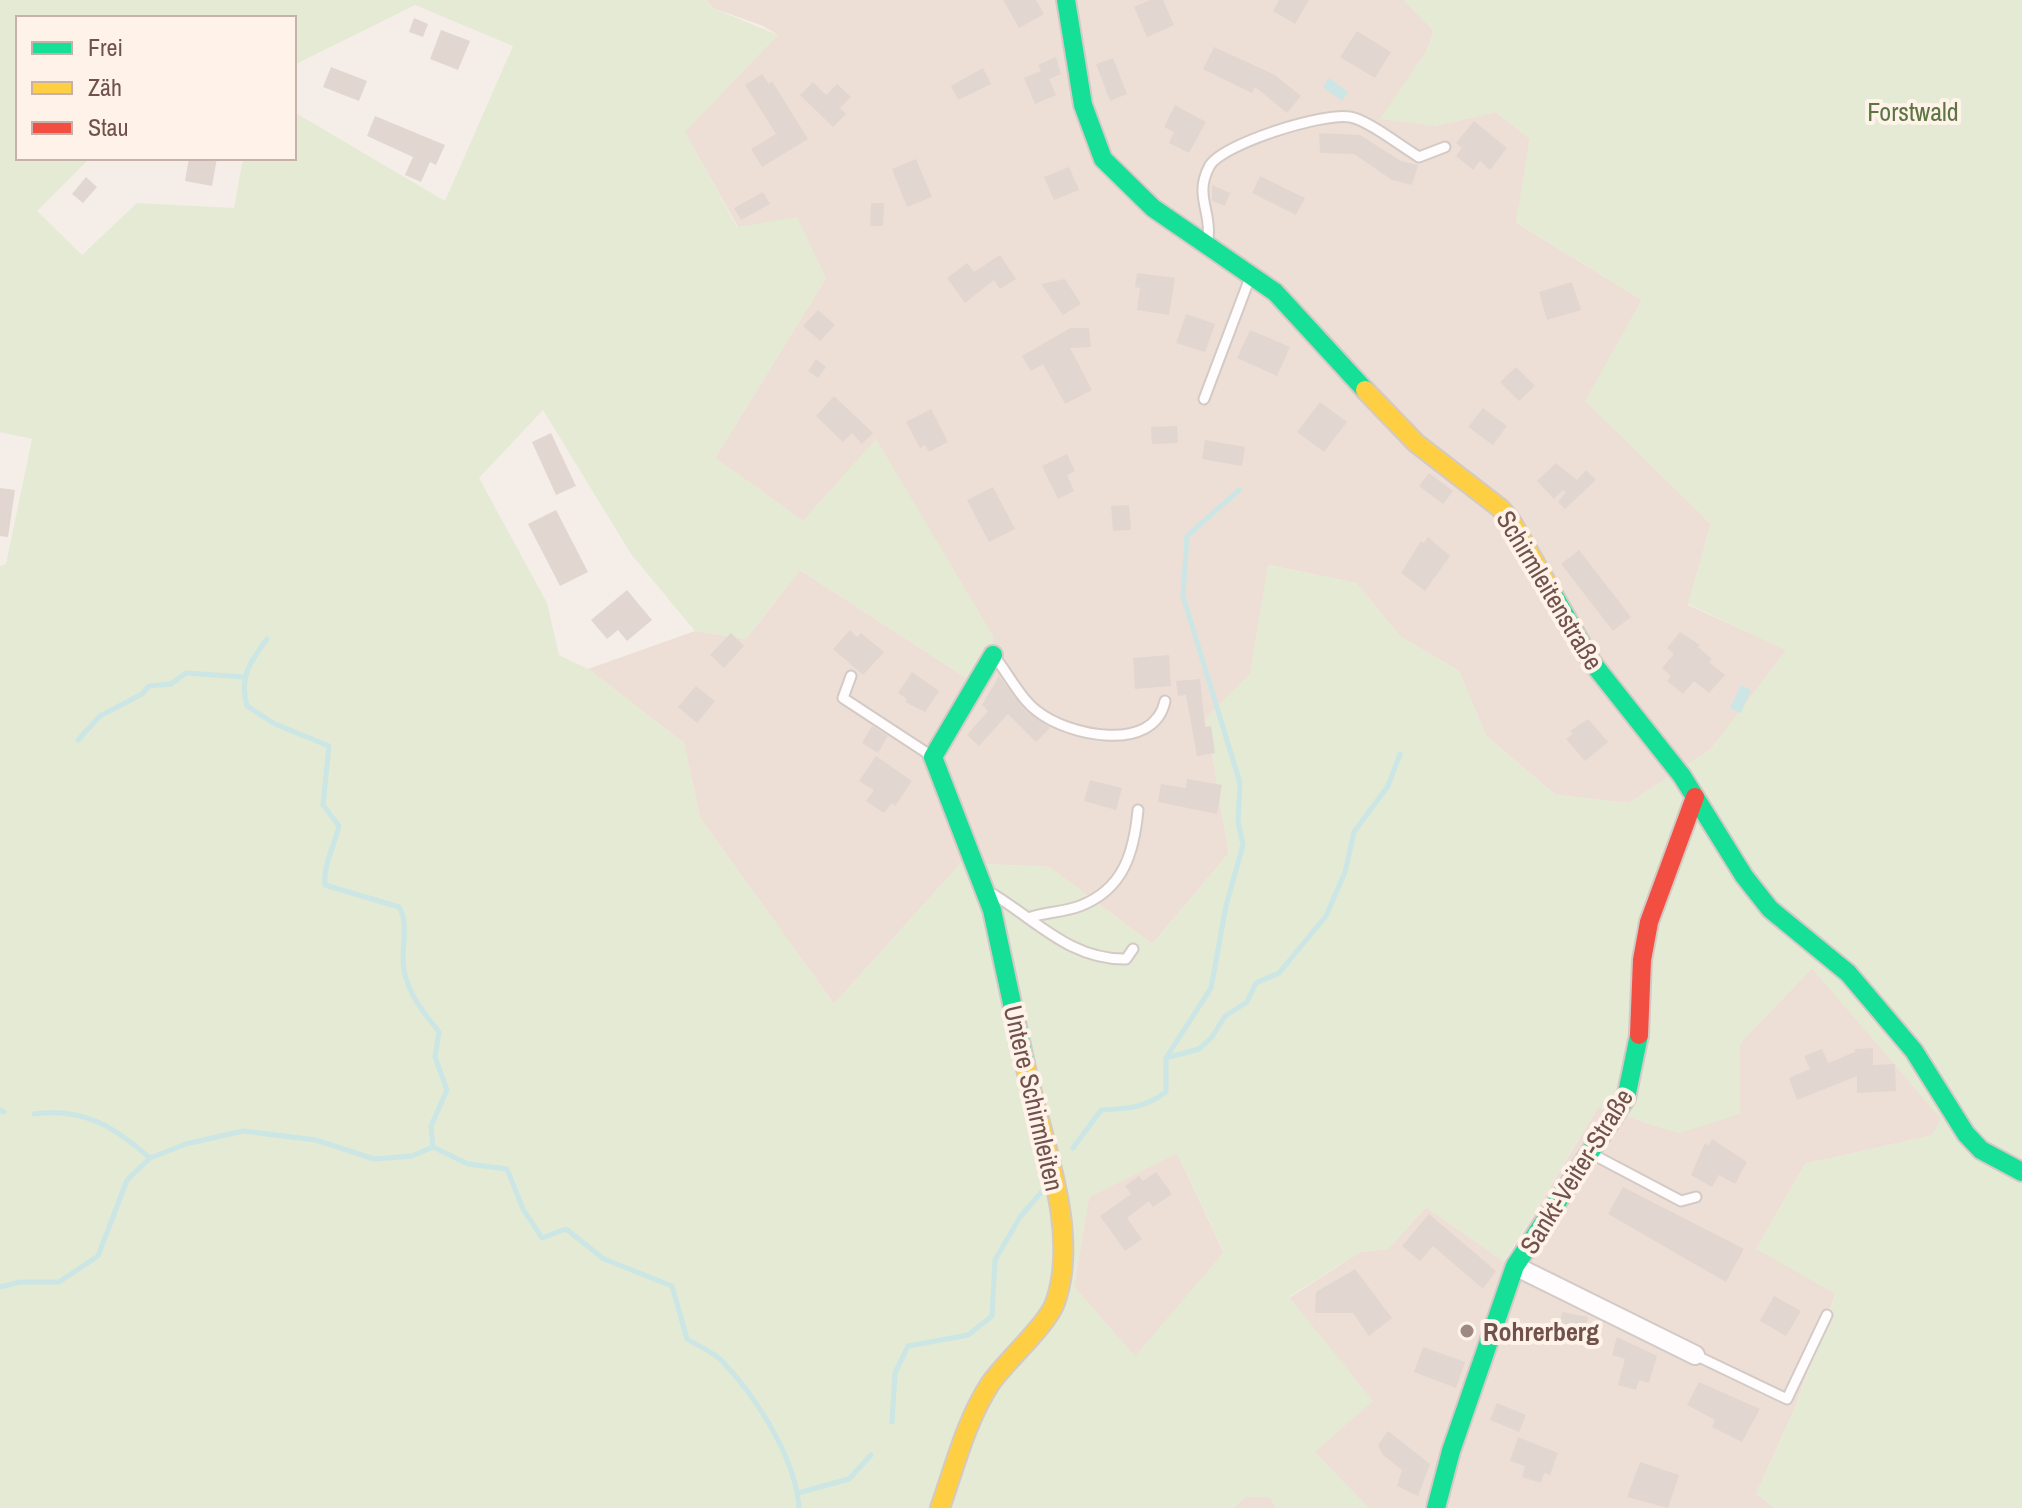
<svg xmlns="http://www.w3.org/2000/svg" width="2022" height="1508" viewBox="0 0 2022 1508" font-family="'Archivo Narrow',sans-serif">
<rect width="100%" height="100%" fill="#f5eee8"/>
<!-- residential -->
<path fill="#eedfd6" d="M706,0H1404L1434,31L1427,50L1434,126L1496,112L1530,139L1517,223L1642,300L1586,401L1711,524L1688,605L1787,650L1711,749L1629,803L1556,795L1486,736L1459,671L1401,637L1356,583L1269,565L1250,674L1206,719L1229,853L1152,944L1049,867L961,863L834,1004L700,818L684,743L588,669L695,631L746,639L800,570L974,683L992,636L876,440L803,521L715,458L826,278L738,227L684,131L778,35L763,26L713,8Z
M1812,968L1942,1119L1933,1135L1805,1164L1757,1248L1836,1293L1794,1410L1756,1494L1775,1508H1233L1245,1497L1289,1298L1360,1252L1388,1249L1426,1207L1505,1262L1598,1107L1679,1133L1740,1043Z
M1177,1153L1224,1253L1135,1357L1074,1287L1089,1197Z"/>
<!-- green -->
<path fill="#e4ead4" fill-rule="evenodd" d="M0,0H706L713,8L778,35L685,132L737,227L797,217L826,278L715,458L803,521L876,439L993,636V655L974,683L800,570L746,639L695,631L631,554L543,410L479,478L547,603L559,655L588,669L684,743L700,818L834,1004L961,863L1049,867L1152,944L1229,853L1206,718L1250,674L1268,565L1356,583L1401,637L1459,671L1486,736L1556,795L1629,803L1711,749L1786,650L1688,604L1711,524L1585,401L1642,300L1516,222L1530,139L1496,112L1434,126L1380,119L1427,50L1434,31L1404,0H2022V1508H1775L1756,1494L1794,1410L1836,1294L1756,1249L1805,1164L1932,1135L1941,1119L1812,968L1740,1043V1114L1679,1133L1598,1107L1504,1262L1426,1207L1388,1249L1360,1252L1289,1297L1373,1401L1315,1452L1369,1508H1276L1269,1497H1245L1233,1508H0V566L6,564L32,439L0,432ZM415,5L513,46L445,201L294,112V158H243L234,208L137,203L82,255L37,211L90,158H18V18H294V65ZM1177,1153L1224,1252L1135,1356L1074,1287L1089,1197Z"/>
<!-- water -->
<path fill="#cbe6e4" d="M1329,78L1348,92L1342,101L1323,87Z
M1741,685L1751,690L1741,713L1730,708Z"/>
<g fill="none" stroke-linecap="round" stroke-linejoin="round">
<!-- stream -->
<path stroke="#cbe6e4" stroke-width="5" d="M267,639C250,662 239,677 247,706L275,724L329,746L323,805L339,826C334,847 323,865 325,885L399,907C410,925 400,950 404,971C409,995 424,1013 439,1032L435,1057L447,1090L431,1126L433,1147L468,1164L507,1169L523,1209L542,1238L566,1229L604,1259L672,1286L687,1339C698,1346 714,1352 723,1362C757,1398 796,1459 799,1508
M78,740L100,716L142,694L149,686L171,684L186,673L244,677
M1166,1058L1199,1049L1212,1037L1225,1016L1247,1002L1256,983L1279,973L1326,916L1345,872L1354,832L1388,786L1400,754
M0,1110L4,1112
M34,1114C84,1107 114,1127 150,1158L186,1144L243,1131L316,1140L374,1159L412,1156L433,1147
M1073,1148L1101,1110C1126,1109 1145,1108 1166,1092V1058L1211,988L1226,906L1243,845L1238,822L1240,783L1183,596L1187,536L1239,490
M0,1287L20,1282H59L98,1256L127,1180L150,1158
M892,1422L895,1373L908,1346L968,1335L992,1316L995,1260L1020,1217L1044,1189
M798,1493L849,1479L871,1455"/>
</g>
<!-- building -->
<path fill="#e1d6d0" d="M1003,0H1036L1044,14L1019,28Z
M1150,0H1163L1174,25L1147,37L1134,7Z
M1279,0H1309L1295,24L1273,11Z
M414,18L428,24L423,37L409,32Z
M441,30L470,41L458,70L430,59Z
M1357,31L1391,52L1375,78L1340,57Z
M1214,47L1275,75L1301,96L1287,113L1255,87L1252,93L1203,69Z
M1056,57L1061,74L1049,79L1056,95L1035,104L1024,78L1041,71L1038,65Z
M1113,58L1127,94L1110,101L1096,64Z
M331,67L367,81L359,101L323,87Z
M983,68L991,84L958,100L951,86Z
M762,74L769,84L772,81L808,139L762,167L751,149L776,134L745,85Z
M813,82L826,95L837,84L851,97L840,108L846,114L833,127L800,95Z
M1175,105L1206,122L1189,153L1169,143L1174,132L1164,127Z
M375,116L445,145L436,165L430,162L421,182L405,175L413,157L367,136Z
M1474,121L1507,148L1490,170L1480,161L1473,170L1456,156L1462,148L1456,143Z
M1319,133L1360,135L1401,161L1418,165L1412,185L1392,180L1354,154L1320,153Z
M189,158H217L212,186L185,181Z
M916,159L932,197L907,207L892,169Z
M1069,167L1079,190L1054,200L1044,177Z
M1260,176L1305,198L1296,215L1252,193Z
M86,177L97,187L83,203L72,194Z
M1212,185L1230,193L1225,206L1212,201Z
M763,192L770,204L741,220L734,208Z
M871,203H884L883,226H870Z
M1000,255L1016,279L1000,289L994,280L965,303L947,278L967,263L974,272Z
M1137,273L1175,278L1169,315L1137,310L1140,288L1135,287Z
M1065,279L1081,304L1063,315L1041,284Z
M1572,282L1581,310L1547,320L1539,292Z
M818,310L835,325L820,341L803,326Z
M1186,314L1215,324L1205,352L1176,343Z
M1070,328H1089L1091,347L1070,348L1092,390L1065,404L1043,364L1031,371L1022,356Z
M1250,330L1290,347L1277,376L1237,358Z
M816,359L826,367L818,378L808,371Z
M1516,367L1535,386L1519,401L1500,382Z
M834,396L873,433L862,444L852,433L843,442L816,416Z
M1320,402L1347,422L1324,452L1297,432Z
M1483,408L1507,426L1493,445L1468,427Z
M931,409L948,442L929,452L925,445L920,448L906,422Z
M1177,426L1178,443L1152,444L1151,427Z
M551,433L576,486L556,495L532,442Z
M1205,440L1245,447L1242,466L1202,459Z
M1067,454L1075,471L1067,475L1074,491L1058,499L1042,466Z
M1556,463L1577,480L1586,470L1596,480L1565,509L1558,502L1566,492L1563,490L1554,499L1537,481Z
M1429,473L1453,491L1443,504L1419,486Z
M993,487L1015,529L989,542L967,500Z
M0,488L15,490L8,537L0,536Z
M1129,505L1131,530L1113,531L1111,506Z
M556,510L588,572L560,586L528,524Z
M1428,537L1450,556L1425,591L1401,573L1421,541L1424,543Z
M1579,550L1631,617L1613,631L1561,564Z
M627,590L652,620L627,641L618,630L607,639L591,620Z
M850,630L857,637L861,633L884,652L863,675L833,649Z
M1680,632L1700,645L1698,647L1712,659L1709,662L1725,675L1709,693L1694,681L1683,694L1667,681L1671,676L1662,668L1674,654L1667,648Z
M731,633L744,646L724,668L710,655Z
M1169,655L1171,686L1135,689L1133,658Z
M912,672L939,691L925,712L905,702L907,699L898,693Z
M999,676L1026,711L1050,728L1036,742L1008,714L979,746L967,735L988,711L982,705Z
M1200,679L1205,727L1211,726L1215,753L1197,756L1186,695L1178,696L1176,681Z
M696,686L715,701L697,723L678,707Z
M1588,719L1608,742L1585,761L1566,739L1573,734L1570,731Z
M872,726L888,736L878,753L862,743Z
M876,756L912,781L895,806L892,803L884,813L866,801L874,790L859,781Z
M1187,779L1222,785L1217,814L1158,802L1161,784L1186,788Z
M1090,780L1122,788L1116,810L1084,801Z
M1873,1048V1065L1895,1064L1896,1091L1857,1093V1076L1797,1100L1789,1078L1810,1069L1804,1056L1822,1049L1828,1063L1855,1052V1049Z
M1712,1139L1747,1162L1735,1184L1719,1175L1712,1187L1691,1175L1705,1143L1709,1146Z
M1156,1172L1172,1194L1153,1207L1149,1201L1127,1218L1142,1239L1125,1251L1100,1216L1131,1194L1125,1186L1139,1176L1143,1181Z
M1623,1187L1744,1249L1726,1282L1608,1214Z
M1429,1214L1496,1271L1483,1289L1433,1246L1420,1261L1402,1246Z
M1355,1269L1392,1318L1369,1336L1353,1313H1315L1316,1292Z
M1774,1296L1801,1311L1786,1336L1760,1321Z
M1562,1312L1588,1317L1583,1345L1556,1340Z
M1617,1337L1657,1356L1649,1383L1639,1380L1636,1390L1618,1385L1625,1359L1612,1355Z
M1423,1347L1465,1362L1456,1388L1414,1372Z
M1699,1382L1760,1409L1742,1442L1712,1427L1715,1420L1687,1405Z
M1497,1403L1526,1415L1519,1432L1490,1420Z
M1388,1431L1430,1464L1418,1496L1397,1486L1402,1470L1383,1455L1378,1445Z
M1518,1437L1558,1453L1550,1475L1544,1473L1541,1483L1522,1477L1525,1466L1510,1461Z
M1640,1462L1679,1475L1668,1508L1627,1497Z"/>
<g fill="none" stroke-linecap="round" stroke-linejoin="round">
<defs>
<path id="lane" d="M1208,238C1212,213 1194,195 1209,167C1220,144 1325,112 1350,117C1368,120 1402,147 1419,157L1445,147
M1204,399L1251,275
M995,657C1008,674 1021,699 1037,711C1068,736 1154,754 1165,701
M851,676L843,698L930,755
M993,894C1037,921 1071,960 1126,959L1133,949
M1031,917C1047,912 1064,912 1080,906C1124,889 1134,852 1138,810
M1592,1154L1681,1201L1696,1197
M1695,1355L1787,1399L1827,1315"/>
<path id="street" d="M1515,1266L1695,1355"/>
<path id="fast" d="M1066,0L1083,105L1103,159L1153,208L1275,292L1365,390
M1553,594L1591,661L1682,776L1744,876L1770,909L1848,973L1914,1051L1966,1134L1981,1150L2022,1172
M993,655L933,757L992,910L1025,1064
M1436,1508L1451,1451L1515,1266L1626,1098L1639,1035"/>
<path id="slow" d="M1365,390L1416,443L1500,508L1510,519L1553,594
M940,1508C955,1466 966,1421 990,1384C1005,1362 1047,1325 1055,1303C1081,1231 1040,1135 1025,1064"/>
<path id="jam" d="M1639,1035L1642,960L1649,922L1695,797"/>
</defs>
<!-- lane casing -->
<use href="#lane" stroke="#d4cac5" stroke-width="13"/>
<!-- street casing -->
<use href="#street" stroke="#d4cac5" stroke-width="22"/>
<!-- fast casing -->
<use href="#fast" stroke="#d4cac5" stroke-width="22"/>
<!-- slow casing -->
<use href="#slow" stroke="#d4cac5" stroke-width="22"/>
<!-- jam casing -->
<use href="#jam" stroke="#d4cac5" stroke-width="22"/>
<!-- lane -->
<use href="#lane" stroke="#fefcfc" stroke-width="9"/>
<!-- street -->
<use href="#street" stroke="#fefcfc" stroke-width="18"/>
<!-- fast -->
<use href="#fast" stroke="#16e098" stroke-width="18"/>
<!-- slow -->
<use href="#slow" stroke="#ffcf43" stroke-width="18"/>
<!-- jam -->
<use href="#jam" stroke="#f24e42" stroke-width="18"/>
</g>
<!-- markers -->
<circle fill="#9f8982" stroke="#fef2e9" stroke-width="3" cx="1467" cy="1331" r="8"/>
<g text-anchor="middle" dominant-baseline="central" stroke-width="8" stroke-linejoin="round" paint-order="stroke">
<!-- park labels -->
<g font-size="26" fill="#5b7643" stroke="#fef2e9">
<text x="1913" y="111">Forstwald</text>
</g>
<!-- street labels -->
<g font-size="26" fill="#71524b" stroke="#fef2e9">
<text transform="translate(1550 590) rotate(59)">Schirmleitenstraße</text>
<text transform="translate(1034 1098) rotate(77)">Untere Schirmleiten</text>
<text transform="translate(1576 1171) rotate(-58)">Sankt-Veiter-Straße</text>
</g>
<!-- poi labels -->
<g font-size="26" font-weight="bold" fill="#71524b" stroke="#fef2e9" text-anchor="start">
<text x="1483" y="1331">Rohrerberg</text>
</g>
</g>
<!-- legend -->
<rect x="16" y="16" width="280" height="144" fill="#fef2e9" stroke="#c6b2aa" stroke-width="2"/>
<rect x="32" y="42" width="40" height="12" fill="#16e098" stroke="#c6b2aa" stroke-width="2"/>
<text x="88" y="56" font-size="24" fill="#71524b">Frei</text>
<rect x="32" y="82" width="40" height="12" fill="#ffcf43" stroke="#c6b2aa" stroke-width="2"/>
<text x="88" y="96" font-size="24" fill="#71524b">Zäh</text>
<rect x="32" y="122" width="40" height="12" fill="#f24e42" stroke="#c6b2aa" stroke-width="2"/>
<text x="88" y="136" font-size="24" fill="#71524b">Stau</text>
</svg>
